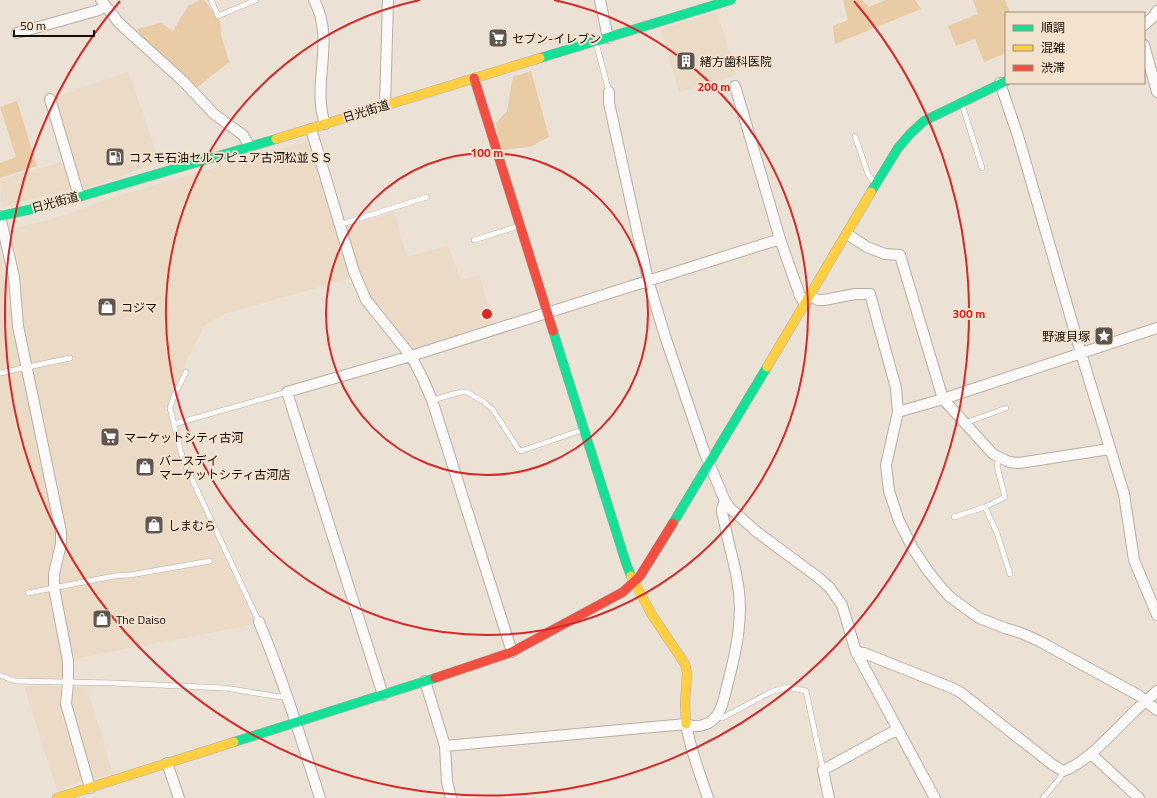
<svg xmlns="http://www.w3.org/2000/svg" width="1157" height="798" viewBox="0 0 1157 798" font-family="'Titillium Web','Noto Sans JP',sans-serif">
<rect width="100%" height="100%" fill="#ebe1d5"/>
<!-- built -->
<path fill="#ebdac6" d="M717,12L736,75L679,92L661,29Z
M128,72L160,162L84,189L52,98Z
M306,142L312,146L335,226L352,278L224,314L205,325L186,361L183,373L166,408L180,458L255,624L74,659L59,587L64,560L66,535L23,321L21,309L22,283L12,231L14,228L54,219L117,196Z
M64,162L71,189L1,207L0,179Z
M394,212L407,257L448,246L461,280L479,275L494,325L417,351L412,350L367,297L345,233L349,227Z
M0,258L56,537L49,578L50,598L62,653V676L57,680L16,677L0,671Z
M24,686L61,687V714L81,778L79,783L57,790Z
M73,687L87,688L113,774L94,779L92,777L72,712Z"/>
<!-- green -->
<path fill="#e9cba6" d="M200,0H204L220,21L221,34L229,62L195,89L142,36L137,29L161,23L173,31L188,6Z
M843,0H862L869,7L886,0H915L921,9L835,44L833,26L848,20Z
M973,0H1005L1010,13H1006V53L984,62L975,39L956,46L948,26L978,14Z
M531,71L549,137L530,147L501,150L496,123L507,111L513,77Z
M17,101L37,166L0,178V163L16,157L0,107Z"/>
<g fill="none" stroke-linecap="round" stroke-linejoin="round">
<defs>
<path id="lane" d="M211,0L218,16L256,0
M596,43L609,92
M962,104L982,168
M855,136L868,174L872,180L875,182
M339,225L427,197
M474,240L519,226
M186,372L174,396L170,408L183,460L259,622
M0,373L70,358
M432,400L461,392H467L484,402L493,410L519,450L521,451L582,430
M965,423L1006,408
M174,424L287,392
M985,507L1005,497L997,466L999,458
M954,517L985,507L997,533L1010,574
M28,593L114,576L130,575L210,561
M0,675L15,681L113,683L225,688L281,697L288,696
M722,718L771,692L787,687L806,691L823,770
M1043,798L1060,778L1063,771"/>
<path id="street" d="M101,0L119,23L184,82L214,114L243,135L250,147
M314,0C336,41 311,84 325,124
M600,0L608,38
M1144,25L1153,17L1157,11
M17,33L99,10L104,5
M1144,45L1157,92
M1000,83L1018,136L1081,353L1124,494L1134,560L1157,615
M735,86L780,239L800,296L805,304
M609,92V103L648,280L665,336L704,451L725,501L731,509L757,532L819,578L830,588L837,598L842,605L856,652L935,798
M50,99L79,196
M385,106L388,0
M311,129L354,272L366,300L411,356L780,239
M0,216L14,277L18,326L61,532V544L54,574V588L68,661V683L66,704L90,788
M847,234L867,247L885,254L900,255L943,399L993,454L1009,462L1019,463L1110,449
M810,296L818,300H824L855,294H870L896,388L898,412L886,465L889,491L899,521L912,547L928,571L940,586L950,597L979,618L1005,628L1021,633L1039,641L1138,695L1157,710
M898,412L943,399L1157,328
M259,622C283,679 301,739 320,798
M856,652L864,653L952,688L960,692L1053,765L1063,771C1086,764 1118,727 1136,710C1143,703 1150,698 1157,691
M425,681L445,746L447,782L451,798
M383,695L287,392L411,356L422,377L432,400L512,652
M686,724C690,749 700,774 708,798
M445,746L686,724C697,729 711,725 718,714C724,704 725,693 728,682C737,649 744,613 737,579C734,561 728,543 725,525C724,520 722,515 722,510C722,507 724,504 725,501
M1091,754L1139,798
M167,763L179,798
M829,798L823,770L898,729"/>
<path id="fast" d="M540,58L731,0
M871,192L898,148L910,134L924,121L1006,81
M0,216L55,204L276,139
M553,331L626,563L631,576
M673,523L767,367
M234,742L435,678"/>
<path id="slow" d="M276,139L540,58
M767,367L871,192
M631,576L652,615L685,664L687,673L685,703L686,724
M57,798L234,742"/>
<path id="jam" d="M474,78L553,331
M435,678L512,652L623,592L640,576L673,523"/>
</defs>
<!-- lane casing -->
<use href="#lane" stroke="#b6aea5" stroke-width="6"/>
<!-- street casing -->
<use href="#street" stroke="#b6aea5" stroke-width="12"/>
<!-- fast casing -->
<use href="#fast" stroke="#b6aea5" stroke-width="10"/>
<!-- slow casing -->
<use href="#slow" stroke="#b6aea5" stroke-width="10"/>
<!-- jam casing -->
<use href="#jam" stroke="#b6aea5" stroke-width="10"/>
<!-- lane -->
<use href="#lane" stroke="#fcfaf9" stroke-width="5"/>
<!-- street -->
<use href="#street" stroke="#fcfaf9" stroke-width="10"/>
<!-- fast -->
<use href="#fast" stroke="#16e098" stroke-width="9"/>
<!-- slow -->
<use href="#slow" stroke="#ffcf43" stroke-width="9"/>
<!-- jam -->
<use href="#jam" stroke="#f24e42" stroke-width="9"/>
</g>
<!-- distance rings -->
<g fill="none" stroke="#d62828" stroke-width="2">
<circle cx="487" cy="314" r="161"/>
<path d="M554 0A321 321 0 1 1 420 0"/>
<path d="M854 1A482 482 0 1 1 120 1"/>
</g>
<!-- icons -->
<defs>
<symbol id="supermarket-square" viewBox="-11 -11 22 22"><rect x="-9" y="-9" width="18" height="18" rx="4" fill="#5f574f" stroke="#f3e2cd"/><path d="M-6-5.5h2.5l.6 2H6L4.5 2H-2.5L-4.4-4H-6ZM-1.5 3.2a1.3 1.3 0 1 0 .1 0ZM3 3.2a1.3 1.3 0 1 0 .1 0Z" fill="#fff"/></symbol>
<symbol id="building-square" viewBox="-11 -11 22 22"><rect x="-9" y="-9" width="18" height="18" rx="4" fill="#5f574f" stroke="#f3e2cd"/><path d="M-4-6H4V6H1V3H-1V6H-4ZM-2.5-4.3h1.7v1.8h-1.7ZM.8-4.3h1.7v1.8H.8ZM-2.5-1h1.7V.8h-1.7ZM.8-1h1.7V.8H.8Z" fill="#fff"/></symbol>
<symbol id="fuel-square" viewBox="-11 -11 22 22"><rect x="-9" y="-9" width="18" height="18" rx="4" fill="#5f574f" stroke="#f3e2cd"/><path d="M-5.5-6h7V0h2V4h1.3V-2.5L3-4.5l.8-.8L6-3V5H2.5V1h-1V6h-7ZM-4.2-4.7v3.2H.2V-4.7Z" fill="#fff"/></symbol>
<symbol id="shop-square" viewBox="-11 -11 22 22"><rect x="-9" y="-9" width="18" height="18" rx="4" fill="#5f574f" stroke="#f3e2cd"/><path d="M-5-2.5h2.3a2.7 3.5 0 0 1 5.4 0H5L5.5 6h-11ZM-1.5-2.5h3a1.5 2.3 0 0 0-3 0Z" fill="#fff"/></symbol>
<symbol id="sight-square" viewBox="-11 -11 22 22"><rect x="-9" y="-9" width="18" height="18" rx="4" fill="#5f574f" stroke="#f3e2cd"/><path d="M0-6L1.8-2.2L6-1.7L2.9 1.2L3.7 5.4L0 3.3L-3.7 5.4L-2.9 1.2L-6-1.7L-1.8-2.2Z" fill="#fff"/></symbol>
</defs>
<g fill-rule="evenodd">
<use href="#supermarket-square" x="487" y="27" width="22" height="22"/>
<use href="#building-square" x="675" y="50" width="22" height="22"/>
<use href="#fuel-square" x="104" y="146" width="22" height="22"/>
<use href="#shop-square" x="96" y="296" width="22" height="22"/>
<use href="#sight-square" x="1093" y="325" width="22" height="22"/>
<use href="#supermarket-square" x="99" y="426" width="22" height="22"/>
<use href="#shop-square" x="134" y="456" width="22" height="22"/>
<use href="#shop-square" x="143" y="514" width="22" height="22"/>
<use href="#shop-square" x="91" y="608" width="22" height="22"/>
</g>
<g text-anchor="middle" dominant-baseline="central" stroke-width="4" stroke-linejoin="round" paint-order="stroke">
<!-- poi labels -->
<g font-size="12" fill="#130d07" stroke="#f3e2cd" text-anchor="start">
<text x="512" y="38">セブン-イレブン</text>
<text x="700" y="61">緒方歯科医院</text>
<text x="129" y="157">コスモ石油セルフピュア古河松並ＳＳ</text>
<text x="121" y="307">コジマ</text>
<text x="1090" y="336" text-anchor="end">野渡貝塚</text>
<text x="124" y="437">マーケットシティ古河</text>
<text x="159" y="460">バースデイ<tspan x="159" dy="14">マーケットシティ古河店</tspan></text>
<text x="168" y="525">しまむら</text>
<text x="116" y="619">The Daiso</text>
</g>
<!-- street labels -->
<g font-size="12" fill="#130d07" stroke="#f3e2cd">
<text transform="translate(366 111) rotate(-17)">日光街道</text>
<text transform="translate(55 202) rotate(-15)">日光街道</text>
</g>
</g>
<circle cx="487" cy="314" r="6" fill="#d62828" stroke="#f3e2cd" stroke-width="2"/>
<g font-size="12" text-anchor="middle" font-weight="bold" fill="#d62828" stroke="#f3e2cd" stroke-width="4" stroke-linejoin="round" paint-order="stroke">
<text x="714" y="91">200 m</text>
<text x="487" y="157">100 m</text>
<text x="969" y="318">300 m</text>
</g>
<!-- legend -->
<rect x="1005" y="12" width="140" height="72" fill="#f3e2cd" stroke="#998d7e"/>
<rect x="1013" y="25" width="20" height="6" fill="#16e098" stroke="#998d7e"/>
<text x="1041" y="32" font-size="12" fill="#130d07">順調</text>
<rect x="1013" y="45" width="20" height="6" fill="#ffcf43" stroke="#998d7e"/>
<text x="1041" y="52" font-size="12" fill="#130d07">混雑</text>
<rect x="1013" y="65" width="20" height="6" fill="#f24e42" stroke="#998d7e"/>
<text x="1041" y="72" font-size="12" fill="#130d07">渋滞</text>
<!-- scale -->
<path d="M14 30v6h80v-6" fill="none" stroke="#130d07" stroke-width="2"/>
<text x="20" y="30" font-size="12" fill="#130d07" stroke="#f3e2cd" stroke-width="3" paint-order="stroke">50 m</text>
</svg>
